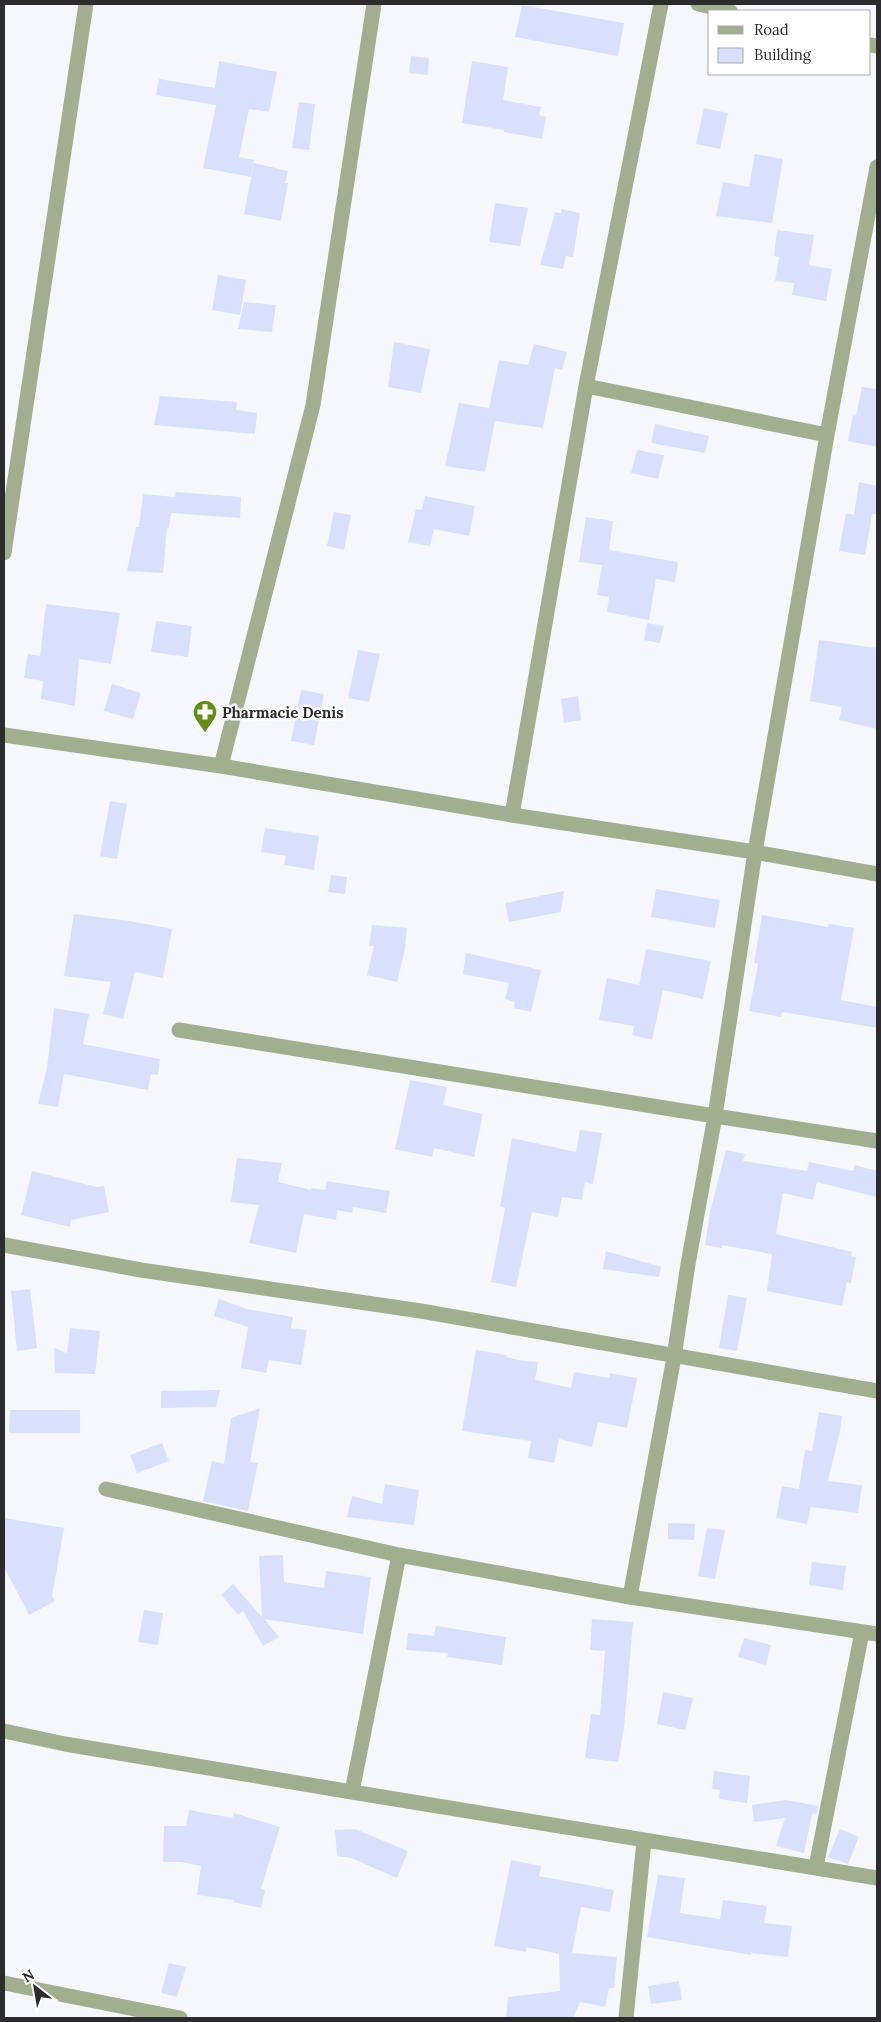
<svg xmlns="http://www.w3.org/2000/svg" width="881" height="2022" viewBox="0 0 881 2022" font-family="Lora,serif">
<rect width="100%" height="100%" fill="#f5f7fc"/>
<!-- building -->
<path fill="#d9e0fe" d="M522,5L624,23L618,56L515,37Z
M411,56L429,58L428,75L409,73Z
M219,61L277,72L269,112L249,109L239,157L254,160L251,177L203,168L216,105L156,95L159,79L215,88Z
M472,61L508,67L503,100L541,107L539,115L546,117L542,139L504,132V130L462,123Z
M299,102L315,104L309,150L292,148Z
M704,108L728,113L720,149L696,144Z
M755,154L783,159L772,223L716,216L723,182L749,187Z
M254,163L288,171L285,183H288L281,221L244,214Z
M495,203L528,208L520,246L489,242Z
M561,209L580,213L573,257L566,256L563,269L540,265L555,212L561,213Z
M777,230L814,235L809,265L832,269L826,301L792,295L794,283L775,281L779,257L774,256Z
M218,275L246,280L240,315L212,310Z
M244,302L276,305L272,332L238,329Z
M394,342L430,349L421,393L388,387Z
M534,344L567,352L562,370L555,368L543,428L495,421L485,472L445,466L459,403L489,408L499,360L528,365Z
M862,387L877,389V447L848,441L853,415L856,416Z
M160,396L237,402L236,410L257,413L255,434L154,425Z
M655,424L709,436L705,453L651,443Z
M637,450L664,455L658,479L631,473Z
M859,482L877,486V514H872L865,555L839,551L846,513L854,515Z
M176,492L241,497L240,518L171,513L169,528H167L163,573L127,571L136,527H139L143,494L175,497Z
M425,496L475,506L469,536L434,529L430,546L408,542L416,509L422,510Z
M334,512L351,515L344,550L327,546Z
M586,517L613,521L609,550L678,562L675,582L656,579L649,620L607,612L609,597L597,595L602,565L579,562Z
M46,604L120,613L111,664L79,659L75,706L41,699L43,681L24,678L28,654L40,656Z
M156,621L192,626L188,657L151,652Z
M647,623L664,626L660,643L644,640Z
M819,640L877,648V729L839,720L842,707L810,701Z
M358,650L380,654L369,702L348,698Z
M112,684L141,693L133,719L104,711Z
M301,690L324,694L314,745L291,741Z
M578,696L581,720L564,723L561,699Z
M110,801L127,804L117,859L100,856Z
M265,828L319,836L314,870L284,865L286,856L261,852Z
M331,875L347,877L345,894L328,892Z
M656,889L720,900L715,928L651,917Z
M564,891L561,912L509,922L505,903Z
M74,914L130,921L172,929L163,978L135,972L123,1019L103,1014L111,982L64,976Z
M762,915L828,927L829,924L854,928L841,1000L877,1007V1028L782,1012L781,1017L749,1011L758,964L754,963Z
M372,925L407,928L405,950L397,982L367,975L374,946H369Z
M646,949L711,961L703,999L663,990L652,1040L632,1035L634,1026L599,1020L607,978L639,985Z
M466,953L541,970L531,1012L514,1008L515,1002L505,999L509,983L463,974Z
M54,1008L89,1014L83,1044L160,1059L158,1075L151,1074L148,1090L64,1074L58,1107L38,1104L47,1068Z
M410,1080L447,1087L443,1105L483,1114L474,1157L434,1148L432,1157L395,1149Z
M580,1130L602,1133L593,1184L585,1182L582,1200L562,1197L558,1217L532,1212L516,1287L491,1282L505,1208L500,1206L512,1138L576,1152Z
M726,1150L745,1154L743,1161L807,1171L809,1162L853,1171L855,1165L877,1171V1197L817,1182L813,1200L783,1193L776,1234L852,1252L851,1256L856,1257L851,1283L847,1282L842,1306L767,1291L772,1254L722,1245V1248L705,1245L710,1212Z
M237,1158L282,1163L278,1182L311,1190V1188L325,1190L327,1181L390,1191L386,1213L353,1207L352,1213L337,1210L336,1220L304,1214L296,1253L249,1243L259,1205L231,1202Z
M32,1171L97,1187L104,1186L109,1212L71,1220L70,1227L21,1215Z
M606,1251L661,1267L659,1277L603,1269Z
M30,1289L37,1348L17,1351L11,1291Z
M728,1295L747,1298L737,1351L719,1348Z
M219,1299L247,1309L293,1317L291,1328L307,1330L301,1365L269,1360L266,1373L241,1368L248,1327L214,1316Z
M70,1328L100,1331L95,1374L55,1373L54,1348L67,1353Z
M476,1350L507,1355V1357L518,1360L538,1362L535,1380L571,1388L574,1372L609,1378L610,1373L637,1378L627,1428L598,1422L592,1447L559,1439L554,1463L528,1458L531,1441L462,1431Z
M220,1390L216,1407L161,1408V1391Z
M260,1408L250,1462L258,1463L248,1511L203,1501L212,1461L224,1464L231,1418Z
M10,1410H80V1433H9Z
M819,1412L842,1416L840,1431L828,1481L862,1485L858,1513L811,1507L807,1524L776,1518L782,1486L799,1489L805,1450L812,1451Z
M162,1443L169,1461L137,1473L130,1455Z
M385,1484L419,1490L414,1525L347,1517L352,1496L382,1504Z
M4,1518L64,1528L52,1596L55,1601L29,1615L4,1567Z
M668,1523L695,1524L694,1540L668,1539Z
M707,1528L725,1530L715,1579L698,1576Z
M283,1555L284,1582L324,1588L326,1571L371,1577L363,1634L264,1619L279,1637L263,1646L243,1611L238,1615L221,1595L233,1584L262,1617L259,1556Z
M812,1562L846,1566L843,1590L809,1585Z
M144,1610L163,1613L158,1645L138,1642Z
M592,1619L633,1622L624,1728L618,1762L585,1758L591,1714L600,1715L605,1651L590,1650Z
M436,1626L506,1637L502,1665L447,1657L448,1653L406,1650L408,1633L434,1636Z
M744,1638L771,1645L766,1665L738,1657Z
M663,1692L693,1698L685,1730L657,1724Z
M714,1771L750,1776L747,1803L719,1799L720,1790L712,1789Z
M786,1800L818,1806L817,1813L812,1814L804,1853L776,1846L785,1818L754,1822L752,1805Z
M189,1810L232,1818L234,1813L280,1827L261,1889L265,1890L261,1908L233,1902L234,1900L197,1895L201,1866L181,1862H163L164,1826H186Z
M355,1829L408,1851L397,1878L351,1858L337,1856L335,1830Z
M840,1829L859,1837L848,1864L828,1857Z
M511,1860L541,1866L539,1876L614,1890L610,1912L581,1907L572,1953L617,1957L614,1988H609L605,2007L580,2002L573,2018H506L508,1997L560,1991L559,1954L526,1947V1952L494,1946Z
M658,1875L685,1878L680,1913L720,1919L723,1900L767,1906L764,1923L792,1926L788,1957L751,1953V1955L647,1937Z
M169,1963L186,1967L177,1997L161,1993Z
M679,1981L682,2000L651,2004L648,1986Z"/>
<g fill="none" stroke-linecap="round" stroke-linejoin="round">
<!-- street -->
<path stroke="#a1af8f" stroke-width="15" d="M698,4L730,11
M870,45L877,46
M586,386L827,435
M4,553L86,4
M4,735L221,766L512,815L755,852L877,874
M221,766L313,405L374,4
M512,815L586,386L661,4
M179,1030L715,1116L877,1141
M4,1245L141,1270L421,1311L877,1391
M106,1489L399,1555L630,1597L877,1634
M630,1597L674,1357L688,1264L715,1116L755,852L827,435L877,167
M4,1731L65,1744L352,1792L877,1878
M352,1792L399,1555
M816,1867L862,1632
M4,1983L180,2018
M626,2018L644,1841"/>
</g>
<!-- icons -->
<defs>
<symbol id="pharmacy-pin" viewBox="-11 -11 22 30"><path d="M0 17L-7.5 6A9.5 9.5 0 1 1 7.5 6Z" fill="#658c16" stroke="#fff"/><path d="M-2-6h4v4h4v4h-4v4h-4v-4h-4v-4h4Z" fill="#fff"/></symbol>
</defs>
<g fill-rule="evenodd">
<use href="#pharmacy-pin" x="191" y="698" width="28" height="38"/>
</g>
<g text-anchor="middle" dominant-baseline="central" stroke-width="5" stroke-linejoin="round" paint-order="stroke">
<!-- poi labels -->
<g font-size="15" font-weight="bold" fill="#2c2c2e" stroke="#fff" text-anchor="start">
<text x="222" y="712">Pharmacie Denis</text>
</g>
</g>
<!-- border -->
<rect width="881" height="2022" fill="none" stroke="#2c2c2e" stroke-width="10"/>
<!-- legend -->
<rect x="708" y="10" width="162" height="65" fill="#ffffff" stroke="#ababab"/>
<rect x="718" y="26" width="25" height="8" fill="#a1af8f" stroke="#ababab"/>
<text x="754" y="35" font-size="15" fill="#2c2c2e">Road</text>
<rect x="718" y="48" width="25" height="15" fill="#d9e0fe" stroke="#ababab"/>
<text x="754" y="60" font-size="15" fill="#2c2c2e">Building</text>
<!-- north arrow -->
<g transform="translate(35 1987) rotate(329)" stroke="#ffffff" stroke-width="4" paint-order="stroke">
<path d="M0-4L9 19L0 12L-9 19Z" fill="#2c2c2e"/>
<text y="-8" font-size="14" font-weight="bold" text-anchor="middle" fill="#2c2c2e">N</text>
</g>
</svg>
